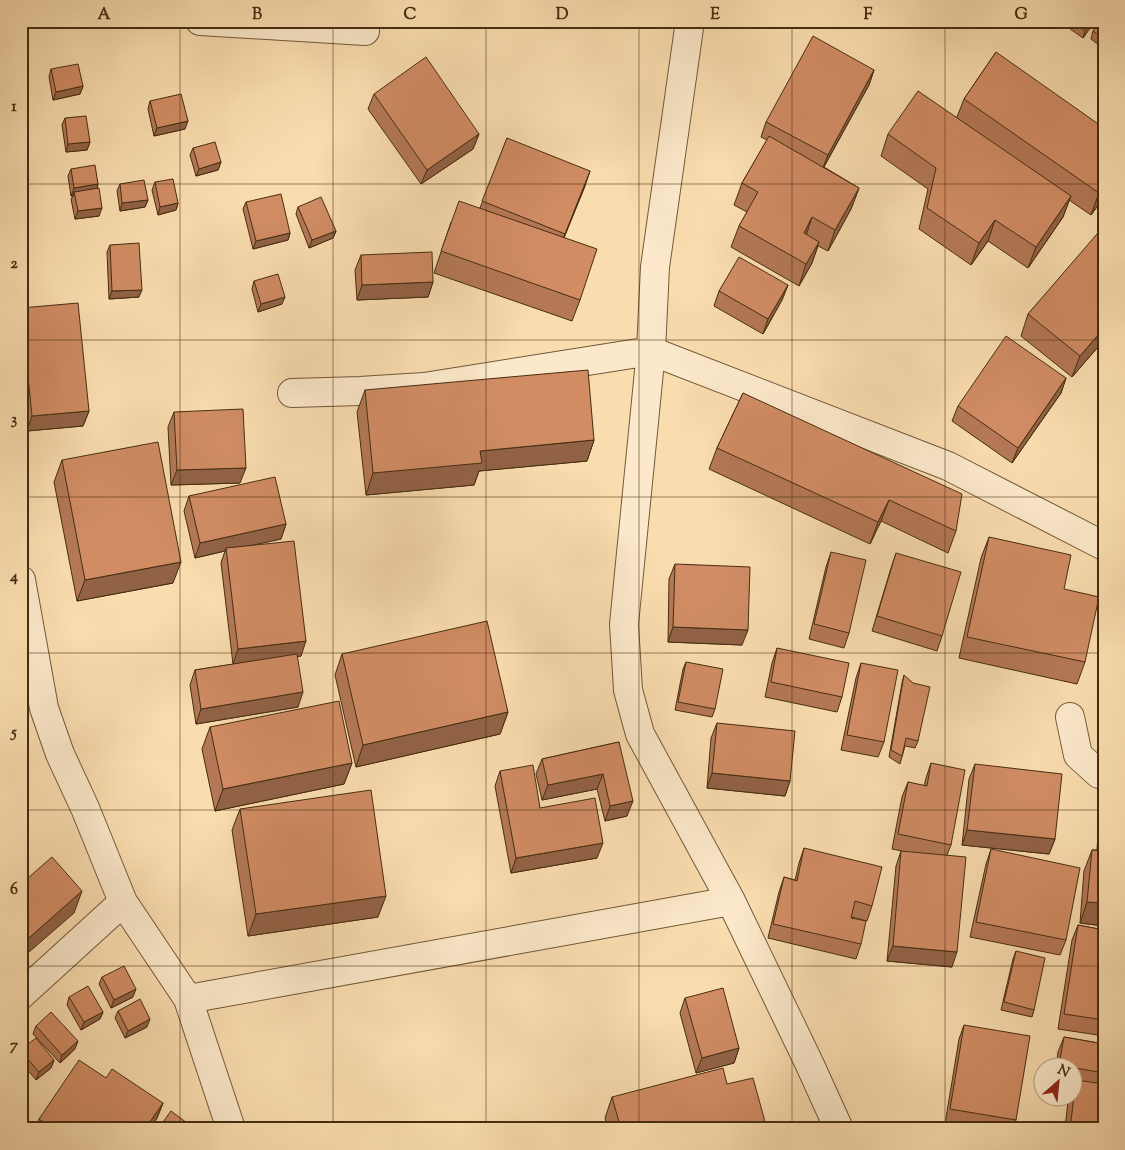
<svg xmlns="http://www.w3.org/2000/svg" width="1125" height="1150" viewBox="0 0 1125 1150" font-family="'Sorts Mill Goudy',serif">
<rect width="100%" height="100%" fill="#faddaf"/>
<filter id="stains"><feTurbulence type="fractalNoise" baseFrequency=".004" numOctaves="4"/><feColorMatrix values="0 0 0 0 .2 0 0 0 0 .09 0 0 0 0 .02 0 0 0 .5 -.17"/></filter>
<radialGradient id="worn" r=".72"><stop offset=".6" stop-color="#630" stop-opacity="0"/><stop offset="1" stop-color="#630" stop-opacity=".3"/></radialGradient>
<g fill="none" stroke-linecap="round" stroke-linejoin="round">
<defs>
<path id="minor" d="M200,21L365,31
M690,21L655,267L651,351L624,624L628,690L640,734L731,901L810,1065L839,1129
M292,393L360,391L424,387L651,351L948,466L1104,546
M21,580L44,708L60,754L85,808L123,902L188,999L231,1129
M1070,717L1078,755L1099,774L1104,775
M21,995L123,902
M188,999L731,901"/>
</defs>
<!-- minor casing -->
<use href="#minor" stroke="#725938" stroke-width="30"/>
<!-- minor -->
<use href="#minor" stroke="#fce9cb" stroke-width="28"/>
</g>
<!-- wall -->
<path fill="#b47856" stroke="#452d11" d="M1049,21H1062L1058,27Z
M1067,21H1095L1083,38L1066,26Z
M1104,21V49L1091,39L1093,31Z
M996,52L1104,197L1091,215L1069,200L1063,217L1028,268L988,241L971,265L919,229L928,189L881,156L888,134L957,117L964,99Z
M51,69L83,86L80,94L53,100L49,77Z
M874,70L869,85L824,167L859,188L851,209L828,251L818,246L812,263L799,286L731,247L739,226L747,212L734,205L742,183L767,140L761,137L766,122Z
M374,94L479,134L473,149L421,184L368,109Z
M150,101L185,129L154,136L148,109Z
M65,118L90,142L87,150L66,152L62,125Z
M507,138L585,186L564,238L580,300L572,321L434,273L451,222L480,208Z
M193,148L221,162L218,170L196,176L190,155Z
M71,169L98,184L97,188L99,216L75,219L71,199L73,196H71L68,176Z
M155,182L178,203L176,210L158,215L152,190Z
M120,184L148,200L145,207L120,211L117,191Z
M246,202L290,233L288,240L253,249L243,209Z
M298,207L336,231L333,238L309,248L296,214Z
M1104,228V340L1072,377L1021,336L1028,314Z
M110,245L139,297L109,299L107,252Z
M361,255L433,282L428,297L357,300L355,270Z
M254,281L282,304L258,312L252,289Z
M788,285L782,300L763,334L714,306L719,291Z
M21,308L89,411L83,426L27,431L21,376Z
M1104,373V390L1099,386Z
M1066,378L1061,393L1012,463L952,421L958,406Z
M365,390L594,440L587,461L479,471L474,485L366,495L357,412Z
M743,393L956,531L948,553L881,521L870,544L709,469L717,448Z
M174,412L240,483L171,485L168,427Z
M62,460L173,583L77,601L54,482Z
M189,496L286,524L281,539L251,545L301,656L297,657L298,707L196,724L190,685L195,670L241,663L233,664L221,563L225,551L195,558L184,511Z
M989,537L1064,589L1085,662L1077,684L959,658L981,558Z
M831,552L849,633L844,648L809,639L826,567Z
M896,553L942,636L937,651L872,631L891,568Z
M675,564L742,645L668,642L669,579Z
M777,648L842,697L837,712L765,697L772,663Z
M342,654L508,712L500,734L356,767L335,675Z
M686,662L715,709L712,717L675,710L683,669Z
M861,663L884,742L878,757L841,750L856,678Z
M904,675L918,741L915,748L905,746L900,764L889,757L902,683Z
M717,723L790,781L785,796L707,788L711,738Z
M210,727L352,763L344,784L215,811L202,749Z
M619,742L627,816L605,821L597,789L542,800L536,774L542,759Z
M931,763L951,845L947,855L952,967L887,961L896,866L901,851H902L892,849L902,797L908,782L924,786L926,778Z
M975,764L1055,839L1049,854L962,845L969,779Z
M500,771L540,808L597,858L511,873L495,786Z
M1104,790V926L1080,923L1084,871L1092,850H1097L1100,799Z
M240,809L378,917L248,936L232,830Z
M804,848L872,906L867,921L852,917L861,944L856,959L768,938L779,892L784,877L795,880L799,863Z
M991,849L1066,940L1060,955L970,937L986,864Z
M1078,925L1104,930V1036L1058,1029L1072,940Z
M1016,951L1034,1010L1032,1017L1001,1010L1013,959Z
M102,977L133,997L111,1008L99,984Z
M69,997L103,1012L100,1019L81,1030L67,1005Z
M685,998L739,1048L734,1063L696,1073L680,1013Z
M118,1011L147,1027L125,1038L115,1018Z
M964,1025L1016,1120L1013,1129H973L945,1124L959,1039Z
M36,1026L75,1049L60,1063L33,1034Z
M1064,1037L1104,1044V1129H1065L1068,1101L1070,1098H1072V1090L1075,1084L1072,1083V1068H1056L1058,1052Z
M21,1049L54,1060L51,1068L36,1080L21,1062Z
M106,1078L163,1103L157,1118L150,1129H36L39,1119Z
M612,1097L767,1129H608L605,1118Z"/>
<!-- shaded-wall -->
<path fill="#926246" stroke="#452d11" d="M1092,21H1095L1083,38L1085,31Z
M874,70L869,85L822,170L828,155Z
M83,86L80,94L53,100L56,92Z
M188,121L185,129L154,136L157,128Z
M479,134L473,149L421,184L427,170Z
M90,142L87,150L66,152L68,144Z
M221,162L218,170L196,176L199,169Z
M590,171L585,186L559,249L565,234Z
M98,184L96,192H74L73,196H71L74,188Z
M1104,187V197L1091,215L1099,193Z
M859,188L851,209L828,251L835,230Z
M1071,196L1063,217L1028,268L1036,247Z
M148,200L145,207L120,211L122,203Z
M178,203L176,210L158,215L160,207Z
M102,208L99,216L75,219L78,211Z
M812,217L805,239L804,233Z
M995,220L988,241L971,265L979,243Z
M336,231L333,238L309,248L312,240Z
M290,233L288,240L253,249L256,241Z
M819,242L812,263L799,286L806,264Z
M433,282L428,297L357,300L362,285Z
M788,285L782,300L763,334L768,319Z
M142,290L139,297L109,299L112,291Z
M285,297L282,304L258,312L261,304Z
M1104,328V340L1072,377L1080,356Z
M1066,378L1061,393L1012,463L1018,448Z
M89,411L83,426L27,431L32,416Z
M594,440L587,461L479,471L474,485L366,495L373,473L480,451Z
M246,468L240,483L171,485L177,470Z
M889,500L881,521L870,544L878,522Z
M286,524L281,539L227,551L226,548L225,551L195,558L200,543Z
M181,562L173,583L77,601L85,580Z
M673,627L748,630L742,645L668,642Z
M306,641L301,656L233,664L238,649Z
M303,692L298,707L196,724L201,709Z
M508,712L500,734L356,767L363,745Z
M352,763L344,784L215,811L223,789Z
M712,773L790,781L785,796L707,788Z
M603,774L597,789L542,800L548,785Z
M633,801L627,816L605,821L610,806Z
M27,820L21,837V826Z
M967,830L1055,839L1049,854L962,845Z
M603,843L597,858L511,873L516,858Z
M82,891L74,913L21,959V945Z
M386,896L378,917L248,936L256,914Z
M1087,902L1104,903V926L1080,923Z
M893,946L957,952L952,967L887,961Z
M136,989L133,997L111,1008L114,1000Z
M103,1012L100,1019L81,1030L84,1022Z
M150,1019L147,1027L125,1038L128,1031Z
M78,1041L75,1049L60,1063L62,1055Z
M739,1048L734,1063L696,1073L702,1058Z
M54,1060L51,1068L36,1080L39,1072Z
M163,1103L157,1118L150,1129H145Z"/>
<!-- building -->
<path fill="#d18c64" stroke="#452d11" d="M1072,21H1092L1085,31Z
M1101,21H1104V39L1093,31Z
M813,36L874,70L828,155L766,122Z
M996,52L1104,128V187L1099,193L964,99Z
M426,57L479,134L427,170L374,94Z
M78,64L83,86L56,92L51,69Z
M918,91L1071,196L1036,247L995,220L979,243L927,208L936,168L888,134Z
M181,94L188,121L157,128L150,101Z
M86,116L90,142L68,144L65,118Z
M769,136L859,188L835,230L812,217L804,233L819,242L806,264L739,226L758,192L742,183Z
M507,138L590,171L565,234L482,201Z
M215,142L221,162L199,169L193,148Z
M95,165L98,184L74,188L71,169Z
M173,179L178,203L160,207L155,182Z
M144,180L148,200L122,203L120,184Z
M99,188L102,208L78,211L74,192Z
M281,194L290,233L256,241L246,202Z
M321,197L336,231L312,240L298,207Z
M459,201L597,249L580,300L441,251Z
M1103,227L1104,228V328L1080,356L1028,314Z
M139,243L142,290L112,291L110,245Z
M432,252L433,282L362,285L361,255Z
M739,257L788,285L768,319L719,291Z
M278,274L285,297L261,304L254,281Z
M78,303L89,411L32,416L21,308Z
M1006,336L1066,378L1018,448L958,406Z
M588,370L594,440L480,451L482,463L373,473L365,390Z
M743,393L962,494L956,531L889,500L878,522L717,448Z
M243,409L246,468L177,470L174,412Z
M158,442L181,562L85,580L62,460Z
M275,477L286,524L200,543L189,496Z
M989,537L1071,555L1064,589L1099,597L1085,662L967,637Z
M294,541L306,641L238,649L226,548Z
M831,552L866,560L849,633L814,624Z
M896,553L961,572L942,636L877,616Z
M675,564L750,567L748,630L673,627Z
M487,621L508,712L363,745L342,654Z
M777,648L849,663L842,697L771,682Z
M297,654L303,692L201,709L195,670Z
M686,662L723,669L715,709L678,702Z
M861,663L898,670L884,742L847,735Z
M904,675L913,683L930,687L918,741L906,738L902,756L891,750Z
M339,701L352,763L223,789L210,727Z
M717,723L795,731L790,781L712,773Z
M619,742L633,801L610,806L603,774L548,785L542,759Z
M931,763L965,770L951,845L898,834L908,782L927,786Z
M975,764L1062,774L1055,839L967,830Z
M533,765L540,808L595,798L603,843L516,858L500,771Z
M371,790L386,896L256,914L240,809Z
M1104,813V850H1101Z
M21,814L27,820L21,826Z
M804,848L882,867L872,906L855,901L851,918L866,921L861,944L773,924L784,877L797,881Z
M991,849L1080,868L1066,940L976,922Z
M1092,850L1104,851V903L1087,902Z
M901,851L966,857L957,952L893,946Z
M52,857L82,891L21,945V871L28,878Z
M1078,925L1104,930V1020L1064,1014Z
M1016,951L1045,958L1034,1010L1004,1002Z
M124,966L136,989L114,1000L102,977Z
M88,986L103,1012L84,1022L69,997Z
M723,988L739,1048L702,1058L685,998Z
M140,999L150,1019L128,1031L118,1011Z
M51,1012L78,1041L62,1055L36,1026Z
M964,1025L1030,1036L1016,1120L950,1109Z
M1064,1037L1104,1044V1073L1059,1065Z
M36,1038L54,1060L39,1072L21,1051V1049Z
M79,1060L106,1078L112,1069L163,1103L145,1129H54L39,1119Z
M723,1068L727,1084L753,1078L767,1129H621L612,1097Z
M1076,1080L1104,1084V1129H1070Z
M171,1111L195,1129H158Z"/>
<!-- grid -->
<path fill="none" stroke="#452d11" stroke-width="1" stroke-opacity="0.55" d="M180,21V1129M333,21V1129M486,21V1129M639,21V1129M792,21V1129M945,21V1129M21,184H1104M21,340H1104M21,497H1104M21,653H1104M21,810H1104M21,966H1104"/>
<!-- margin -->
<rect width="1125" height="1150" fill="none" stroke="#faddaf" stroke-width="55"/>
<!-- north arrow -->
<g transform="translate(1058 1082) rotate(27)"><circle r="24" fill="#fce9cb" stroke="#b39e81"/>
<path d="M0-4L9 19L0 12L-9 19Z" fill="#8f2418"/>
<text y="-8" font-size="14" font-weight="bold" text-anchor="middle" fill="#452d11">N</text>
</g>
<rect x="28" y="28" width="1070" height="1094" fill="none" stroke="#452d11" stroke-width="2"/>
<g font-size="16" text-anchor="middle" font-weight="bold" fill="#452d11">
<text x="104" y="19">A</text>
<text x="257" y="19">B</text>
<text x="410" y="19">C</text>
<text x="562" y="19">D</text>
<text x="715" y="19">E</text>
<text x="868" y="19">F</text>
<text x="1021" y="19">G</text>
<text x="14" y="111">1</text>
<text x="14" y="268">2</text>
<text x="14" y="424">3</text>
<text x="14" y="581">4</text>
<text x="14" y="737">5</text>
<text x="14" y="894">6</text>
<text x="14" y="1050">7</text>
</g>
<rect width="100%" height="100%" filter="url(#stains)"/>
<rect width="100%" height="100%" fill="url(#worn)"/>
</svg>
